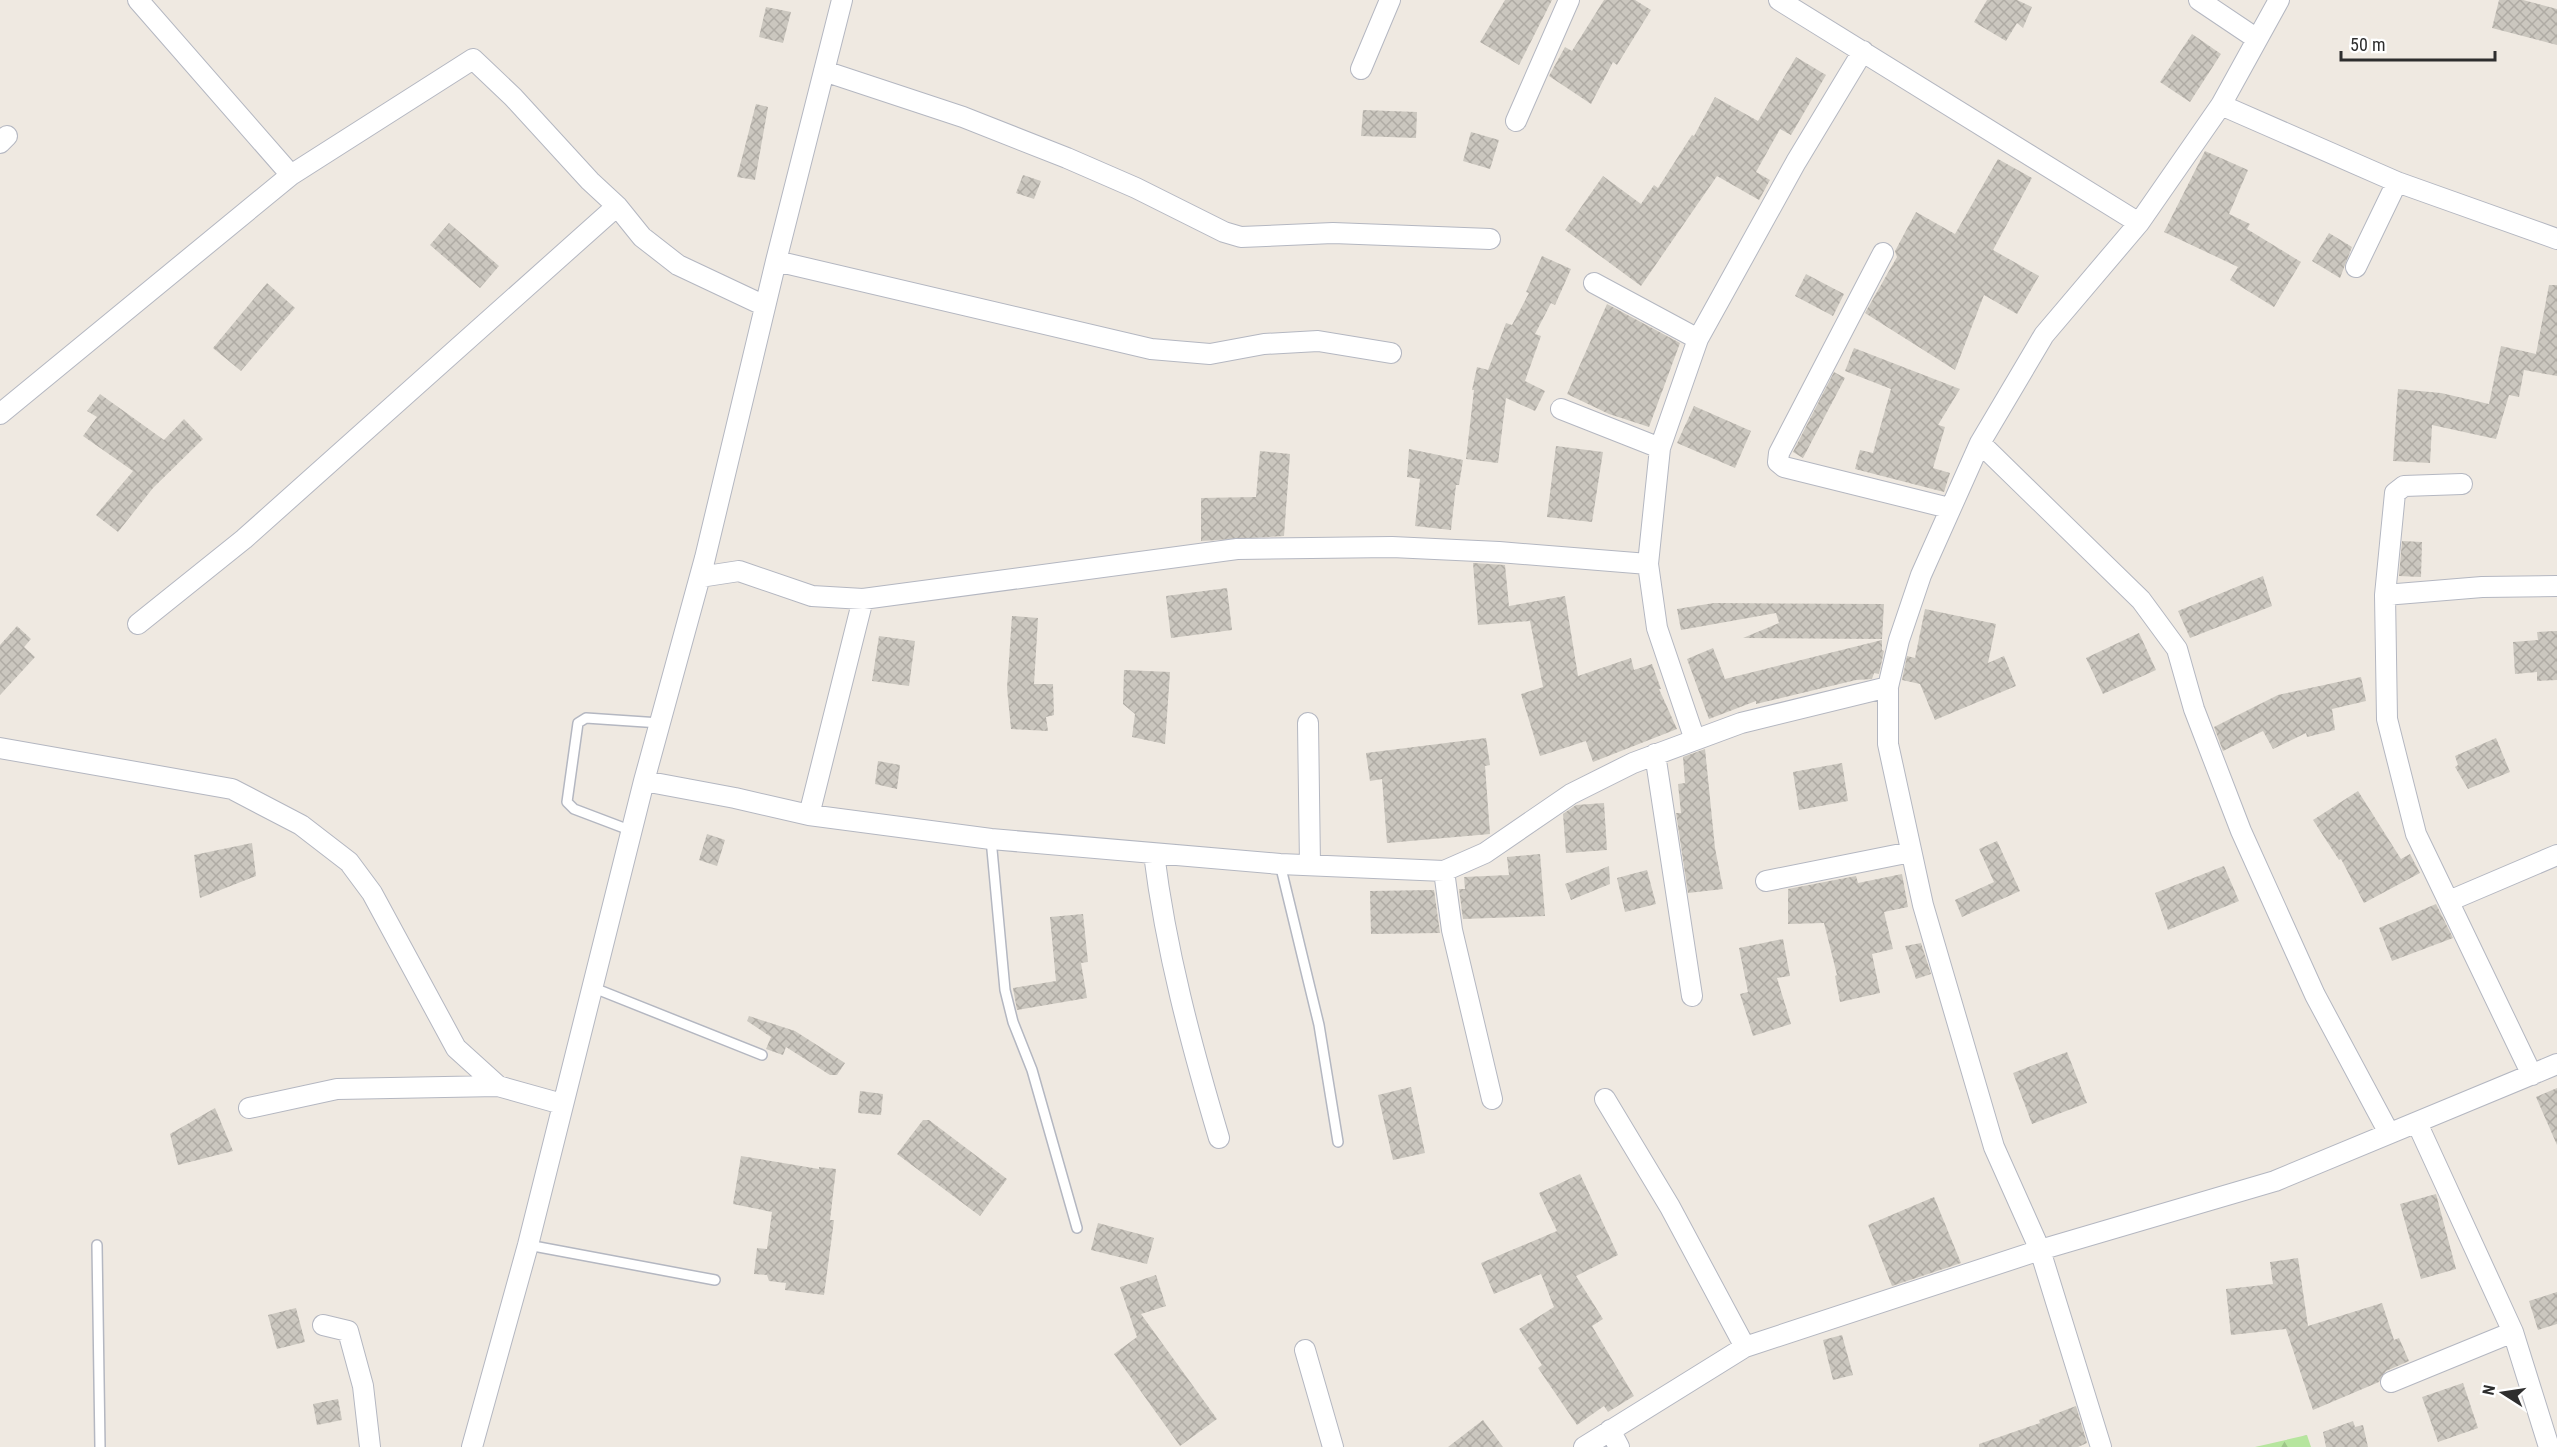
<svg xmlns="http://www.w3.org/2000/svg" width="2557" height="1447" viewBox="0 0 2557 1447" font-family="'Roboto Condensed',sans-serif">
<defs>
<pattern id="forest-firs" width="22" height="20" patternUnits="userSpaceOnUse" patternTransform="scale(1.5)"><rect width="22" height="20" fill="#b6e59e"/><path d="M5 1l3.5 6h-7zM16 11l3.5 6h-7z" fill="#9dc588"/></pattern>
<pattern id="building-cross-hatch" width="8" height="8" patternUnits="userSpaceOnUse" patternTransform="scale(1.5)"><rect width="8" height="8" fill="#cbc7bf"/><path d="M0 0l8 8M0 8l8-8" fill="none" stroke="#afaba4"/></pattern>
</defs>
<rect width="100%" height="100%" fill="#efe9e1"/>
<!-- forest -->
<path fill="url(#forest-firs)" d="M2307,1435L2311,1447H2255Z"/>
<!-- building -->
<path fill="url(#building-cross-hatch)" d="M1505,0H1552L1519,65L1480,42Z
M1604,0H1635L1651,10L1617,65L1613,62L1591,104L1549,76L1565,47L1572,51Z
M1987,0H2017L2032,7L2023,28L2017,23L2006,41L1974,22Z
M2499,0H2523L2557,9V45L2492,28Z
M766,7L791,12L783,43L759,37Z
M2192,34L2221,54L2190,102L2160,82Z
M1796,57L1826,75L1791,135L1780,129L1756,172L1770,180L1759,200L1717,176L1641,286L1565,230L1603,176L1641,204L1654,185L1658,188L1692,135L1694,136L1715,97L1758,121Z
M756,104L768,107L755,180L737,177Z
M1363,110L1417,112L1416,138L1361,136Z
M1471,132L1499,140L1490,169L1463,161Z
M2205,151L2248,170L2229,214L2250,224L2247,229L2301,262L2274,307L2230,280L2238,267L2164,232Z
M1998,159L2032,178L1993,250L2039,276L2017,314L1984,295L1955,370L1865,313L1897,257L1895,251L1916,212L1955,234Z
M1023,175L1041,181L1034,199L1016,193Z
M449,223L499,266L480,288L430,245Z
M2329,233L2352,247L2340,278L2312,261Z
M1542,256L1571,269L1555,305L1551,303L1535,334L1541,336L1525,381L1545,391L1535,411L1506,398L1498,463L1466,459L1474,390H1472L1477,367L1488,370L1506,323L1512,325L1529,293L1526,292Z
M1806,274L1844,294L1833,316L1795,296Z
M267,283L295,308L241,371L213,348Z
M2549,285H2557V376L2524,370L2519,397L2509,395L2496,439L2432,425L2430,463L2393,461L2398,389L2441,393L2489,404L2501,346L2536,354Z
M1607,304L1680,343L1649,427L1609,414L1567,394Z
M1854,348L1960,389L1938,425L1945,427L1933,468L1950,473L1944,492L1855,469L1860,450L1873,453L1891,389L1845,371Z
M1834,372L1845,378L1803,458L1793,452Z
M100,394L164,440L184,419L203,439L153,488L118,532L96,515L133,471L83,436L97,417L87,411Z
M1694,406L1751,431L1735,468L1677,443Z
M1556,446L1603,452L1592,522L1547,517Z
M1409,449L1463,460L1459,485H1456L1451,530L1415,526L1420,479L1407,477Z
M1260,451L1290,454L1284,536L1201,541V498L1256,497Z
M2402,541L2422,542L2421,577L2399,576Z
M1473,563L1505,565L1509,606L1565,596L1578,676L1631,658L1634,670L1652,664L1661,689H1659L1677,729L1593,762L1586,741L1540,756L1521,694L1543,687L1530,621L1478,625Z
M2263,576L2272,606L2190,638L2178,611Z
M1227,588L1232,630L1171,638L1166,596Z
M1714,603L1884,604L1882,639L1743,638L1779,623L1776,613L1681,630L1677,609Z
M1925,609L1996,624L1988,663L2004,656L2016,686L1935,720L1920,684L1902,680L1907,656L1915,658Z
M1012,616L1038,618L1034,684H1053L1054,715L1046,717L1048,731L1011,729L1007,688Z
M17,626L31,639L24,647L35,657L0,695V645Z
M2557,631V680L2537,681V672L2515,674L2513,642L2538,640L2537,632Z
M2139,633L2156,670L2103,694L2086,658Z
M879,636L915,641L909,686L872,681Z
M1882,640V650L1884,651L1879,674L1874,673L1872,679L1856,680L1756,704V701L1709,719L1687,659L1713,648L1725,679Z
M1124,670L1170,672L1165,744L1132,737L1135,714L1123,704Z
M2361,677L2366,701L2332,709L2335,730L2307,737L2306,733L2273,749L2263,731L2223,751L2214,727L2278,695Z
M1486,738L1490,765L1485,766L1490,834L1387,843L1382,779L1370,781L1366,753Z
M2496,738L2510,772L2468,789L2455,767L2458,765L2455,756Z
M1705,749L1715,848L1723,889L1688,893L1676,813H1681L1678,784L1685,783L1683,757Z
M878,761L900,765L897,789L875,784Z
M1842,763L1848,801L1799,810L1793,772Z
M2358,791L2401,859L2410,854L2420,873L2364,903L2341,859L2339,860L2313,820Z
M1604,803L1607,850L1566,853L1563,814L1576,805Z
M707,834L725,840L717,866L699,860Z
M1997,841L2020,891L1962,917L1955,900L1994,882L1979,849Z
M252,843L256,876L200,898L194,855Z
M1540,854L1545,916L1463,919L1459,889H1465L1464,877L1509,875L1507,857Z
M1609,866L1610,884L1571,900L1565,884Z
M2224,866L2239,901L2168,930L2155,893Z
M1647,870L1656,904L1625,912L1617,878Z
M1902,874L1908,907L1884,912L1893,949L1872,954L1880,993L1840,1002L1835,976L1837,975L1824,923L1788,924V889L1856,876L1858,883Z
M1434,890L1440,933L1371,934L1370,891Z
M2436,904L2453,938L2392,961L2379,928Z
M1083,914L1088,962L1081,963L1087,998L1017,1010L1013,988L1056,981L1050,917Z
M1783,939L1790,976L1777,978L1791,1024L1753,1036L1740,994L1748,992L1739,948Z
M1921,943L1931,974L1916,979L1905,946Z
M749,1016L795,1031L845,1063L837,1075H830L786,1047L783,1055L766,1049L771,1037L747,1021Z
M2067,1052L2087,1103L2032,1124L2013,1073Z
M1411,1087L1425,1153L1393,1160L1378,1095Z
M2557,1088V1145L2536,1097Z
M860,1091L883,1094L881,1115L858,1113Z
M215,1108L233,1151L178,1165L170,1134Z
M923,1120H929L1007,1179L980,1216L897,1154Z
M741,1156L819,1169V1167L836,1169L830,1220H834L824,1295L785,1290L786,1283L769,1281L767,1275L754,1274L757,1248L767,1249L772,1212L733,1204Z
M1580,1174L1618,1255L1576,1276L1603,1319L1592,1326L1634,1396L1608,1412L1604,1406L1577,1425L1538,1368L1542,1365L1519,1329L1554,1307L1541,1274L1494,1294L1481,1263L1557,1231L1539,1193Z
M2436,1194L2456,1269L2421,1279L2400,1204Z
M1934,1197L1961,1263L1892,1286L1868,1225Z
M1098,1223L1154,1238L1147,1264L1091,1250Z
M2298,1258L2308,1326L2382,1303L2394,1340L2399,1338L2409,1361L2386,1371L2379,1382L2313,1410L2286,1329L2231,1335L2226,1289L2273,1284L2270,1262Z
M1156,1275L1166,1306L1141,1314L1217,1419L1180,1446L1114,1354L1137,1337L1120,1287Z
M2557,1292V1324L2538,1330L2529,1301Z
M296,1308L305,1342L277,1349L268,1315Z
M1842,1335L1853,1375L1833,1380L1823,1340Z
M2463,1383L2478,1428L2438,1442L2422,1397Z
M338,1399L342,1420L317,1425L313,1404Z
M2076,1406L2087,1443L2078,1447H1979V1444L2040,1423L2039,1420Z
M1483,1420L1503,1447H1448Z
M2353,1421L2355,1427L2363,1425L2368,1447H2326L2323,1432Z"/>
<g fill="none" stroke-linecap="round" stroke-linejoin="round">
<defs>
<path id="service" d="M632,831L574,809L567,802L578,723L586,718L660,723
M991,839L1005,990L1013,1022L1032,1070L1077,1228
M1280,864L1319,1025L1338,1142
M594,988L762,1055
M97,1245L100,1447
M528,1245L715,1280"/>
<path id="minor" d="M138,0L291,175
M1779,0L2139,223
M2199,0L2257,39
M1361,69L1390,0
M824,71L963,117L1067,158L1136,188L1224,232L1241,237L1333,233L1490,239
M2221,105L2397,182L2557,239
M1516,121L1569,0
M0,143L7,136
M1883,253L1779,453L1778,462L1784,467L1949,508
M776,261L1151,349L1210,354L1264,344L1318,341L1391,353
M2356,267L2397,182
M1594,283L1698,339
M1561,409L1660,448
M0,414L291,175L473,59L513,97L590,181L617,206L642,237L678,265L765,306
M1980,443L2141,600L2177,649L2194,709L2241,831L2315,995L2389,1133
M2462,484L2404,486L2395,493L2385,595L2387,719L2416,834L2532,1075
M700,577L739,571L812,596L863,599L1237,549L1392,547L1499,552L1648,564
M2385,595L2482,587L2557,586
M138,624L244,539L617,206
M1308,723L1310,865
M1695,740L1657,628L1648,564L1660,448L1698,339L1796,162L1863,51
M0,748L232,789L301,825L349,862L372,893L456,1048L498,1086
M1655,754L1692,996
M644,781L735,798L809,815L991,839L1280,864L1444,871L1485,853L1571,794L1633,763L1741,723L1888,687
M809,815L863,599
M1154,854C1166,951 1191,1044 1219,1138
M1444,871L1452,930L1492,1099
M1766,881L1911,852
M2449,901L2557,855
M1605,1099L1670,1207L1745,1347
M249,1108L337,1089L498,1086L562,1104
M323,1325L348,1331L363,1386L370,1447
M2513,1332L2549,1447
M1305,1350L1333,1447
M2391,1382L2513,1332L2417,1123
M1610,1430L1619,1447
M472,1447L528,1245L644,781L705,558L776,261L842,0
M1584,1447L1745,1347L2040,1250L2275,1181L2557,1064
M2101,1447L2040,1250L1994,1147L1923,905L1888,744V687L1899,640L1921,575L1980,443L2044,335L2139,223L2221,105L2279,0"/>
</defs>
<!-- service casing -->
<use href="#service" stroke="#b4b7c1" stroke-width="12"/>
<!-- minor casing -->
<use href="#minor" stroke="#b4b7c1" stroke-width="22"/>
<!-- service -->
<use href="#service" stroke="#fff" stroke-width="9"/>
<!-- minor -->
<use href="#minor" stroke="#fff" stroke-width="20"/>
</g>
<!-- north arrow -->
<g transform="translate(2503 1393) rotate(282)" stroke="#ffffff" stroke-width="4.5" paint-order="stroke">
<path d="M0-4.5L10 22L0 15L-10 22Z" fill="#2e2e2e"/>
<text y="-9" font-size="16" font-weight="bold" text-anchor="middle" fill="#2e2e2e">N</text>
</g>
<!-- scale -->
<path d="M2341 51v9h154v-9" fill="none" stroke="#2e2e2e" stroke-width="3"/>
<text x="2350" y="51" font-size="18" fill="#2e2e2e" stroke="#ffffff" stroke-width="4.5" paint-order="stroke">50 m</text>
</svg>
